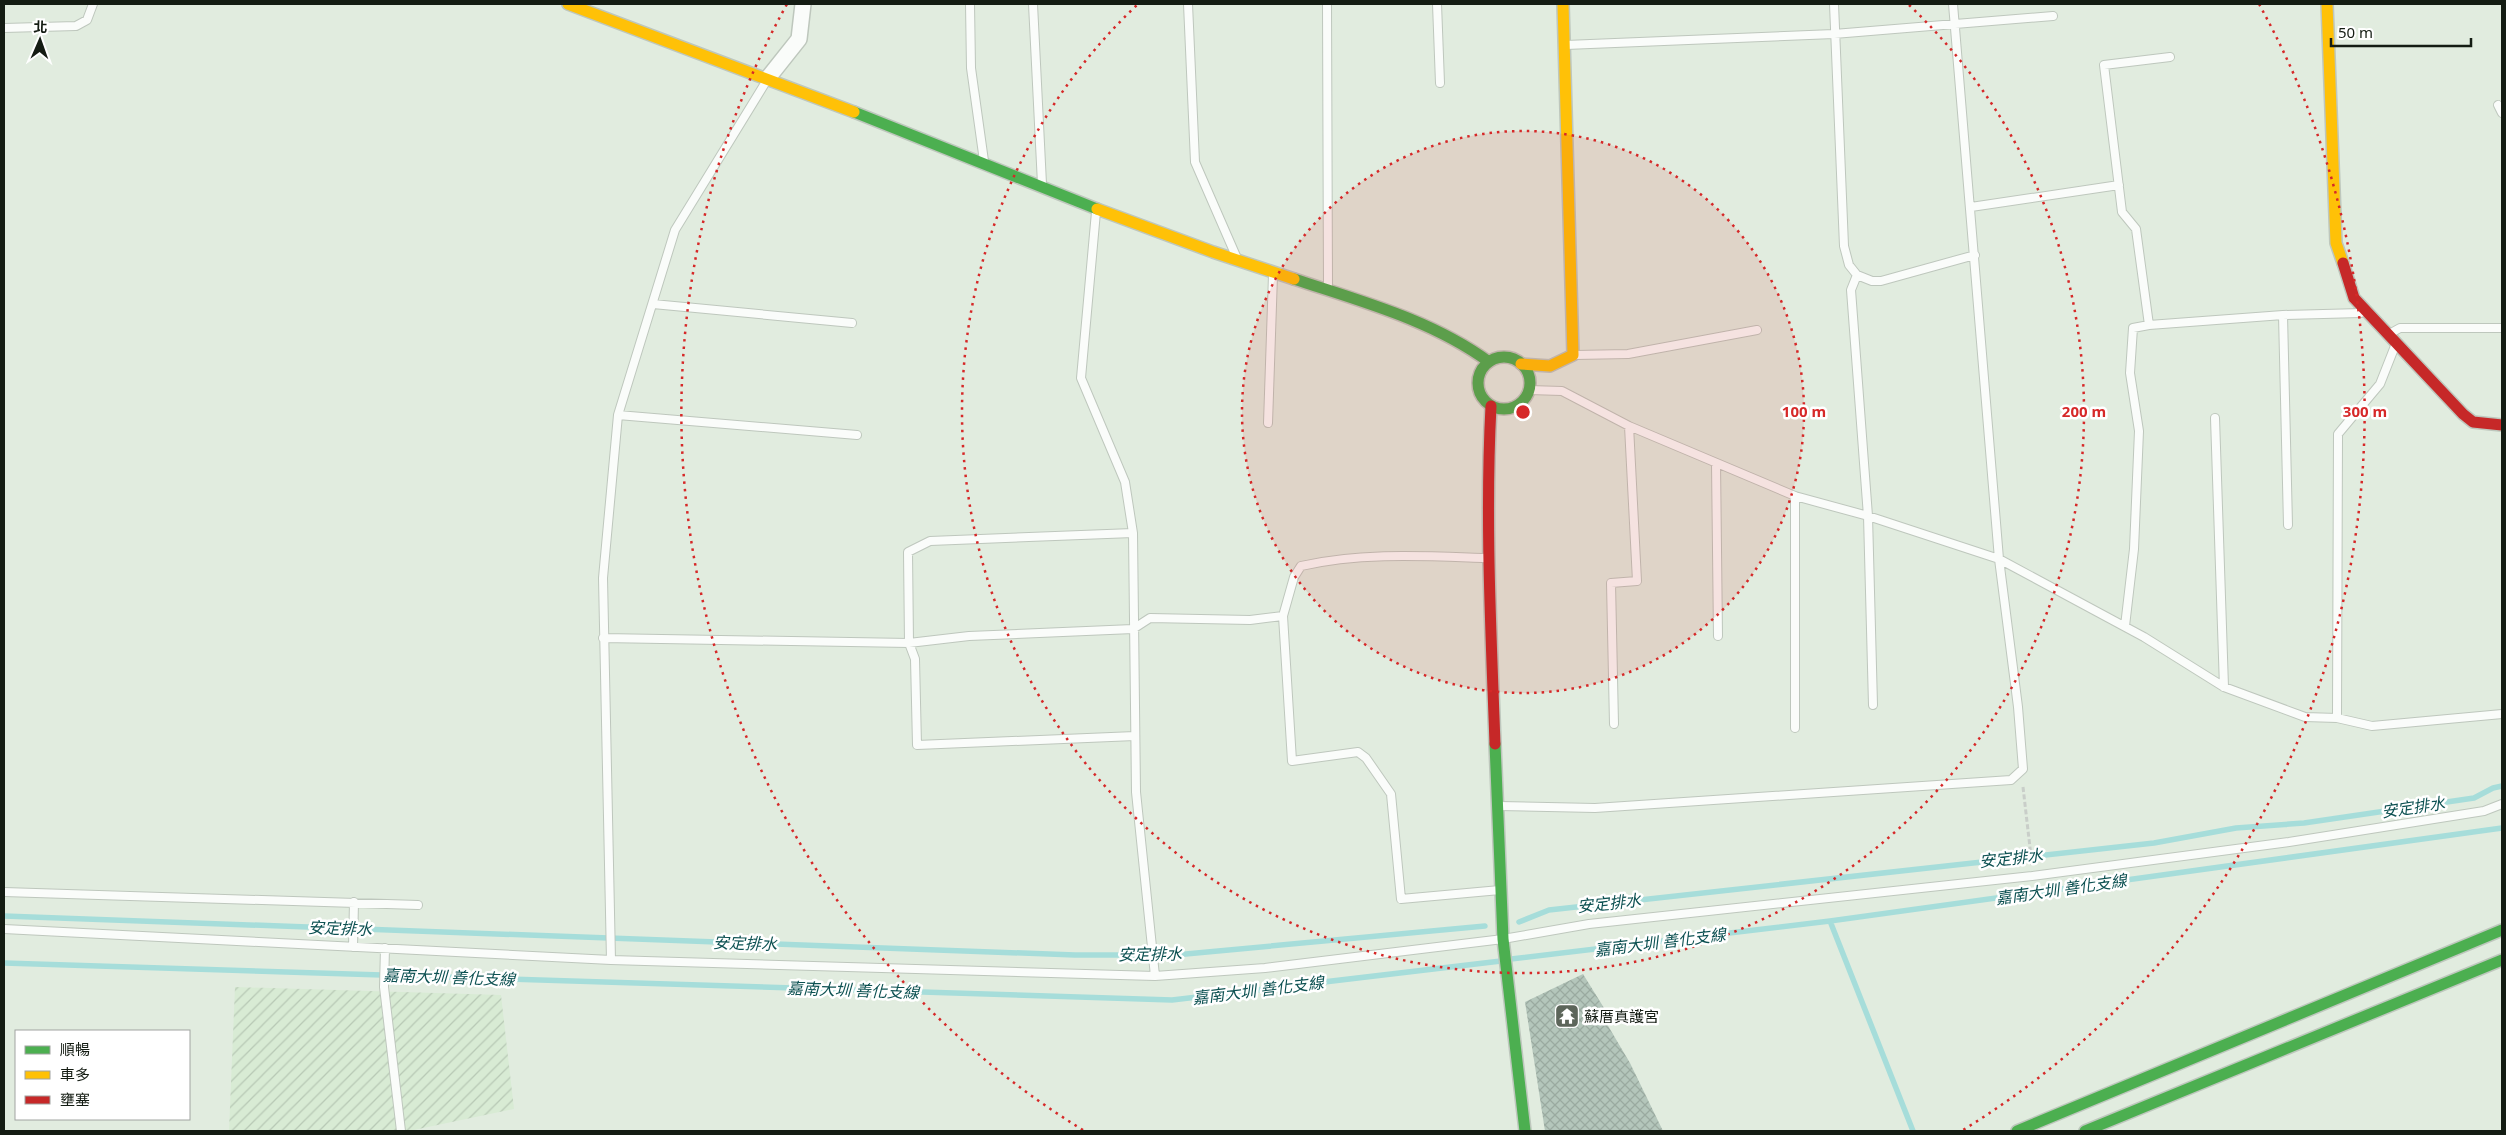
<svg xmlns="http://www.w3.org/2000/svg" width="2506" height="1135" viewBox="0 0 2506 1135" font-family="'Noto Sans','Noto Sans TC',sans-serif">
<defs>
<pattern id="industrial-furrows" width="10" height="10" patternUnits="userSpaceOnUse" patternTransform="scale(1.25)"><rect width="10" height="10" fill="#d8ebd4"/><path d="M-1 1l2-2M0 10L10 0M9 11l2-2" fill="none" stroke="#b8c9b5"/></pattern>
<pattern id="building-cross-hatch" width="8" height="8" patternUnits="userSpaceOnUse" patternTransform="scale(1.25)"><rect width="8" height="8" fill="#b4c6bb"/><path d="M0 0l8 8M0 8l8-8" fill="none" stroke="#9aaaa0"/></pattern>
</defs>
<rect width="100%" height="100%" fill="#e1ecdf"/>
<!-- industrial -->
<path fill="url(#industrial-furrows)" d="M235,987L501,995L514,1109L409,1131H229Z"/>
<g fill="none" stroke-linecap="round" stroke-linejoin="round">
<!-- stream -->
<path stroke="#a6ddda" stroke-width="5.5" d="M4,916L1075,955H1175L1485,926
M1830,921L1913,1131
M1519,922L1549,910L2154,843L2236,828L2304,823L2474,798L2493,788L2502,786
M1511,959L1830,921L2502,828
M4,963L1172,1000L1501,961"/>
</g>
<!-- building -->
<path fill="url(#building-cross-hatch)" d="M1583,974L1609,1016L1604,1019L1630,1063L1663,1131H1545L1525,1002Z"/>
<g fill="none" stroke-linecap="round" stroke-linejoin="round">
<defs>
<path id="lane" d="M970,4L971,68L984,161
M1033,4L1042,184
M1188,4L1195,162L1236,256
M1327,4L1328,287
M1437,4L1440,83
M1834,4L1844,246L1849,265L1857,275L1872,281H1881L1975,255
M4,28L76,26L87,20L93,4
M1566,45L1834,34L2053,16
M2498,105L2502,113
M1971,207L2119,185
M1096,212L1081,378L1125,482L1133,533L1136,792L1155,976
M1857,275L1851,290L1868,516L1873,705
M653,304L852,323
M2283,315L2288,525
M2149,325L2136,229L2122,212L2104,65L2170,57
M2391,333L2400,328H2502
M1575,355L1628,354L1757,330
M1529,390L1562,391L1629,426L1795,496L1868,516L1999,559L2144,637L2224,687L2305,717L2337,718L2372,726L2502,714
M618,415L857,435
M2215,418L2224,687
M1268,423L1273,275
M1716,463L1718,636
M1133,533L930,541L908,552L909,643L915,659L917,745L1135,736
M1283,616L1292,761L1358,752L1366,758L1391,794L1401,899L1500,890
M2125,626L2134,549L2139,431L2130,373L2133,328L2149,325L2283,315L2361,313
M603,638L909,643L969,636L1133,629L1150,618L1250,620L1283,616L1294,577L1301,566C1361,552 1425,556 1486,558
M2337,718L2338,434L2380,384L2395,346
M1614,724L1611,583L1637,581L1629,426
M1795,728V496
M1499,806L1595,808L2011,780L2023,769L2018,707L1999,559L1953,4
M4,892L418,905
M4,929L611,960L1155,976L1265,968L1503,939L1589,924L2032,876L2289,842L2484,811L2502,804
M353,947L354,902
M385,948L384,987L401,1131
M611,960L603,578L618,415L675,230L767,80"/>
<path id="street" d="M768,78L799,39L803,4"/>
<path id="fast" d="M854,112L1097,209
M1294,279C1360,301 1432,320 1489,362
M1478 383a26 26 0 1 1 52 0a26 26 0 1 1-52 0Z
M1495,744L1503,939L1525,1131
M2017,1131L2502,930
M2085,1131L2502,960"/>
<path id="slow" d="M568,4L854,112
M2327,4L2336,243L2343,263
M1097,209L1213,252L1294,279
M1521,364L1550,366L1573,355L1563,4"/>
<path id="jam" d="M2343,263L2354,298L2463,414L2473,422L2502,425
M1491,406C1485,519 1491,631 1495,744"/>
</defs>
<!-- lane casing -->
<use href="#lane" stroke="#bec7bd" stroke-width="10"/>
<!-- street casing -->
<use href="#street" stroke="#bec7bd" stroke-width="18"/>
<!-- fast casing -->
<use href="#fast" stroke="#bec7bd" stroke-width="14"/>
<!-- slow casing -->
<use href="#slow" stroke="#bec7bd" stroke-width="14"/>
<!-- jam casing -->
<use href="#jam" stroke="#bec7bd" stroke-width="14"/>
<!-- path -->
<path stroke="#c9cec9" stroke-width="3" stroke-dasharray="5 2.5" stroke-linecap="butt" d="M2023,787L2032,865"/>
<!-- lane -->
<use href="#lane" stroke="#fafcfa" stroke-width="8"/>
<!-- street -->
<use href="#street" stroke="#fafcfa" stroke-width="15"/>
<!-- fast -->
<use href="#fast" stroke="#4caf50" stroke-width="11"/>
<!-- slow -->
<use href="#slow" stroke="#ffc107" stroke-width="11"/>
<!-- jam -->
<use href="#jam" stroke="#c62828" stroke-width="11"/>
</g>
<!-- distance rings -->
<circle cx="1523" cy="412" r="281" fill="#d62828" fill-opacity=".12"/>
<g fill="none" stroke="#d62828" stroke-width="2.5" stroke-dasharray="2.5 5">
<circle cx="1523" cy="412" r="281"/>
<path d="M1909 5A561 561 0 1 1 1137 5"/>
<path d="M1083 1130A842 842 0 0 1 787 4M2259 4A842 842 0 0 1 1963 1130"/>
</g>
<!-- icons -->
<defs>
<symbol id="temple-square" viewBox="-11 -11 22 22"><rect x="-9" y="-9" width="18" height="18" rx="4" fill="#5c655a" stroke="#fff"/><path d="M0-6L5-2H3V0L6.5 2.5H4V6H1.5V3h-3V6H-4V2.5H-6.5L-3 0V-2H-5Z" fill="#fff"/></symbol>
</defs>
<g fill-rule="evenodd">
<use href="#temple-square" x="1553" y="1002" width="28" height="28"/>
</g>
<g text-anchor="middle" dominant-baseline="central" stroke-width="5" stroke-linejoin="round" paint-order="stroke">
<!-- poi labels -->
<g font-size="15" fill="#141c13" stroke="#fff" text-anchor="start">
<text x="1584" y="1016">蘇厝真護宮</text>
</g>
<!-- water labels -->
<g font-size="16" font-style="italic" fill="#0d5152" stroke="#fff">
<text transform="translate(2413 807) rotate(-8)">安定排水</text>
<text transform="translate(2011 858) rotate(-6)">安定排水</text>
<text transform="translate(2061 889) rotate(-8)">嘉南大圳 善化支線</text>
<text transform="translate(1609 903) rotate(-6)">安定排水</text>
<text transform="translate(340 928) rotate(2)">安定排水</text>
<text transform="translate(1660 942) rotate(-7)">嘉南大圳 善化支線</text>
<text transform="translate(745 943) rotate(2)">安定排水</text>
<text transform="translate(1150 954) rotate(-1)">安定排水</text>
<text transform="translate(449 977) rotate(2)">嘉南大圳 善化支線</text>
<text transform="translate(853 990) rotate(2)">嘉南大圳 善化支線</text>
<text transform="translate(1258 990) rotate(-7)">嘉南大圳 善化支線</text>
</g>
</g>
<circle cx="1523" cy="412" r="8" fill="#d62828" stroke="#fff" stroke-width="2.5"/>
<g font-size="15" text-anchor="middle" font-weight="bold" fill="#d62828" stroke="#fff" stroke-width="5" stroke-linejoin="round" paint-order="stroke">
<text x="1804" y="417">100 m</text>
<text x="2084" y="417">200 m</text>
<text x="2365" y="417">300 m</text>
</g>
<!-- border -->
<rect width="2506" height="1135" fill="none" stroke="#141c13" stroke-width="10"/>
<!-- legend -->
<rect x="15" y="1030" width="175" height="90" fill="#ffffff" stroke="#a1a4a1"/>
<rect x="25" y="1046" width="25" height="8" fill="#4caf50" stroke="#a1a4a1"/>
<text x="60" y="1055" font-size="15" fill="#141c13">順暢</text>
<rect x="25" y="1071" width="25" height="8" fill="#ffc107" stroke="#a1a4a1"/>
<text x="60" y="1080" font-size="15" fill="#141c13">車多</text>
<rect x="25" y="1096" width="25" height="8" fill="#c62828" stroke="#a1a4a1"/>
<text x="60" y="1105" font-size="15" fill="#141c13">壅塞</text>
<!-- north arrow -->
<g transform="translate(40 40) rotate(2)" stroke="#ffffff" stroke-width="4" paint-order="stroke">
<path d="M0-4L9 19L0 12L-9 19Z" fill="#141c13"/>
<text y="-8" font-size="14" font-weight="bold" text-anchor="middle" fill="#141c13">北</text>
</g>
<!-- scale -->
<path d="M2331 38v8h140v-8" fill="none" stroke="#141c13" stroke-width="2.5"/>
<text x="2338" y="38" font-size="15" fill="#141c13" stroke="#ffffff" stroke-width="4" paint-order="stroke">50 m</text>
</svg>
